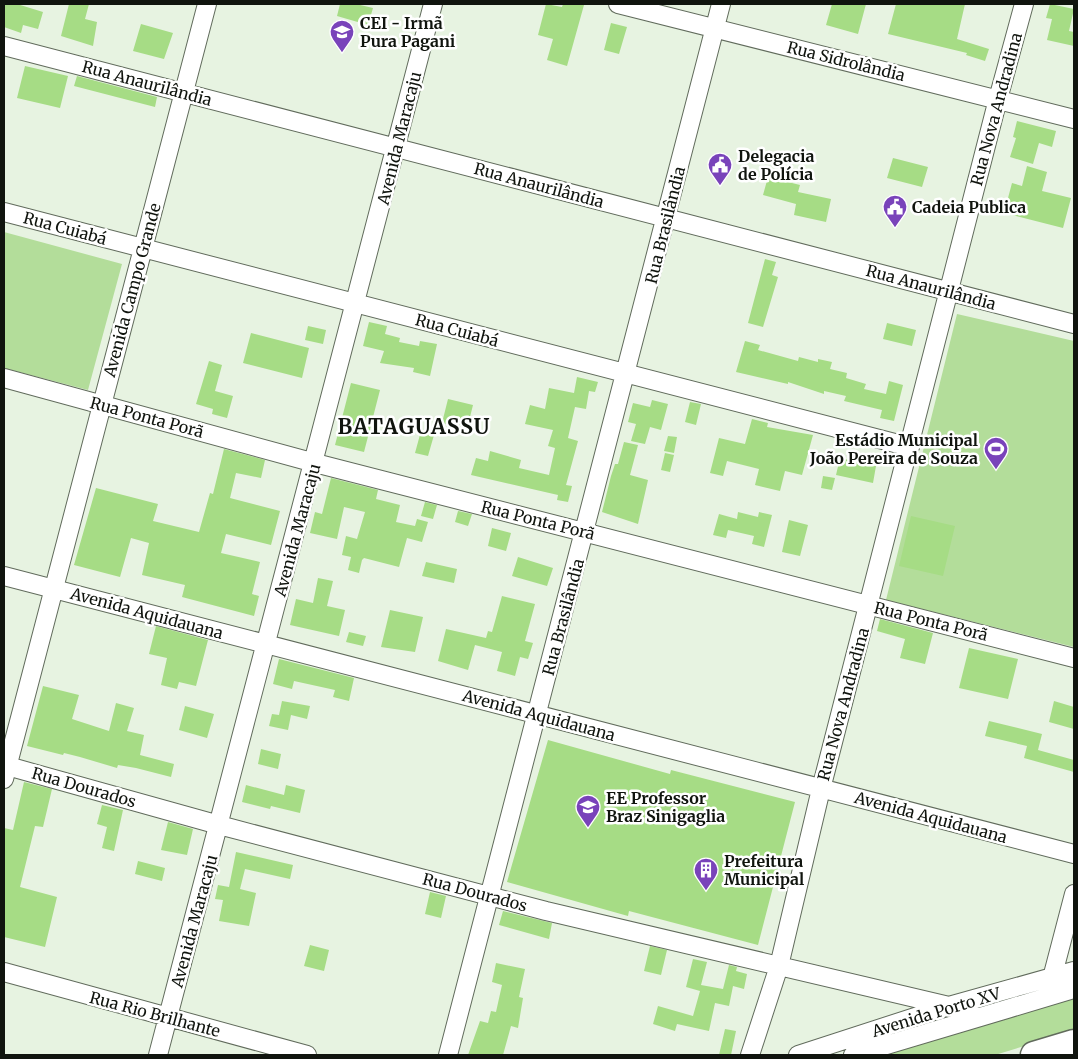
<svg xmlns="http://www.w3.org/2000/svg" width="1078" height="1059" viewBox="0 0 1078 1059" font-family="Merriweather,serif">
<rect width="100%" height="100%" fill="#e7f3e1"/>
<!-- green -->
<path fill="#b3dd9a" d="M4,232L122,264L88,390L4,368Z
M957,314L1074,341V647L886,600Z
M1074,994V1031L995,1055H870Z"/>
<!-- building -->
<path fill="#a6dc85" d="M4,4H17L43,12L38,29L23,25L21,33L4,27Z
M69,4H89L85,19L97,22L93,46L61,36Z
M340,4H356L373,8L368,25L337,16Z
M546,4L562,7L563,4L584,5L567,66L547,60L553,39L538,35Z
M832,4H866L858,34L826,25Z
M896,4H965L957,39L989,49L985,61L966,55L967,53L888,34Z
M1050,4L1074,9L1069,31L1074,32V46L1047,40L1052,19L1046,18Z
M611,23L627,27L619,54L604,50Z
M141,24L173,33L164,59L133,51Z
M25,66L68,76L60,108L17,98Z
M77,76L157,97L155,107L74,86Z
M1017,121L1056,131L1052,147L1039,143L1033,164L1010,157L1016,138L1013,137Z
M893,158L928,167L922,187L887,178Z
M1027,166L1047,172L1042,191L1071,198L1063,228L1004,213L1012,183L1022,186Z
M768,177L800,185L798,192L831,199L826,222L794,215L796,204L763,195Z
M765,259L776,262L772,275L778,277L763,327L748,323Z
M369,322L387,326L385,334L400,338L399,342L419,346L420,341L437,344L430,376L413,372L414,368L380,363L384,351L363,346Z
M887,323L916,330L912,346L883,339Z
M308,326L326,330L323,344L305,340Z
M251,333L309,348L302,378L243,363Z
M745,341L760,345L758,350L798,361L799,357L818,362V359L832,362L830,369L847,373L846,378L866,384L864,389L886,394L889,381L903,385L894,421L880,418L882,410L844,401L846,396L824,391V394L788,382V384L736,372Z
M209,361L222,365L215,391L233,396L227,418L212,414L213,409L196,404Z
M577,377L598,382L595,392L589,391L586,409L575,407L568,438L578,441L566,485L572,486L568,502L557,500L558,495L471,475L476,458L488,461L490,451L521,460L519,468L549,475L555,448L548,446L553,430L525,424L530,405L545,409L549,388L574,393Z
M351,383L380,390L364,452L335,445Z
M448,399L473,405L467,429L442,423Z
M652,400L668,404L661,430L650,427L645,444L631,441L636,424L628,422L633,403L650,407Z
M690,402L701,404L696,425L685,422Z
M752,419L768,423L767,427L813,435L802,475L785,471L780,491L755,485L759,469L727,461L723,476L710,473L719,438L745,444Z
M421,431L434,435L428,456L415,453Z
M668,436L677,437L674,453L664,451Z
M624,442L638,445L630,475L648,480L638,524L602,512L611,476L615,464H618Z
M224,449L265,460L261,478L236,473L230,498L280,511L271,545L226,534L221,553L260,562L252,594L259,596L254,616L182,597L185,585L142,575L149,543L131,538L120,577L74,565L96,488L158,504L153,521L199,532L210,493L213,494Z
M665,453L674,455L670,472L661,470Z
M840,458L876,466L873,483L836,475Z
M823,476L835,478L832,490L821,488Z
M331,478L378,490L376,499L400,505L396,522L415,526L417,519L428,522L422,542L407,538L399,567L364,558L362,560L359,573L348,570L351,557L342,555L346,536L357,539L365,512L344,507L337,539L310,533L315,512L322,514Z
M425,502L437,505L433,519L421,516Z
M458,511L472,514L468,526L455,522Z
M738,512L758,517L759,512L772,515L764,547L752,544L754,536L728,530L726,538L713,535L719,514L737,519Z
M911,516L955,526L943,576L899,566Z
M789,520L808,525L800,556L782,552Z
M492,528L511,533L506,551L488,546Z
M518,557L553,568L547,586L512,576Z
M426,562L457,569L454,583L422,576Z
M318,578L333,581L327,606L345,610L339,636L290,625L296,599L313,603Z
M502,596L535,604L525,641L533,643L528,659L520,657L515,676L497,671L502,652L475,645L468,670L438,661L446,629L486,638L488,631L492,632Z
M390,610L423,617L415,652L381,647Z
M880,619L933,633L925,664L900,658L905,639L877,631Z
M156,626L208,640L196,686L179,682L177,689L161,685L167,658L149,654Z
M349,632L366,636L363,646L346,642Z
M969,648L1018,659L1008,699L959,688Z
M279,659L354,678L349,701L333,697L335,690L294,681L292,689L273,684Z
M43,686L79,695L72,719L109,731L116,703L134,708L127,731L144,735L140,755L174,764L171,777L136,768L118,765L117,768L80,757L64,753L63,755L27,746Z
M282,701L310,706L307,719L291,715L288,730L269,726L272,714L279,715Z
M1054,701L1074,707V729L1049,722Z
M185,706L214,714L207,738L179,730Z
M989,721L1042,734L1038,750L1074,760V772L1024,758L1027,746L985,736Z
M548,740L670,774L671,770L795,802L758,945L629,911L628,916L507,882Z
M261,749L281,754L278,769L258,764Z
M24,782L52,789L43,827L35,826L20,887L57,897L45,947L4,937V828L13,830Z
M246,785L284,795L286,785L305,790L300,813L271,806L270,809L242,802Z
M102,805L123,810L114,851L102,848L107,827L97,824Z
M168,822L193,829L187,855L161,850Z
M236,852L293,865L290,879L245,869L240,889L256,893L249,926L219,921L223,900L215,899L218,885L229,887Z
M138,861L165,868L162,881L135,874Z
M430,892L446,896L441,918L425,914Z
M503,911L552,923L549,939L499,925Z
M310,945L329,950L324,971L304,966Z
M650,946L667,950L661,975L644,971Z
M693,959L707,962L701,985L723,989L729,965L737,967L736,971L747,974L744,989L733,986L729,1006L715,1003L709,1031L677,1024L675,1031L653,1024L658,1006L693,1016L700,991L686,987Z
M496,963L525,969L519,997L523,998L518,1028L511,1026L503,1055H468L480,1021L488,1023L491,1011L496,1012L502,985L492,982Z
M725,1029L736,1031L731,1055H719Z"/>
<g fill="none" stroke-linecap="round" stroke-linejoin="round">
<defs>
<path id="minor" d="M618,4L1074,119
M4,46L1074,324
M4,212L910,447
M4,378L315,463L1074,658
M4,576L1074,854
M4,765L219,825L546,911L949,1006L978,1017
M4,779L207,4
M4,972L307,1055
M1055,988L1052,978L1074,894
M158,1055L433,4
M448,1055L721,4
M750,1055L779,966L821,789L998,99L1024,4
M798,1055L949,1006L1074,971
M853,1055L1074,989"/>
<path id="highway" d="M1034,1055L1074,1043"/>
</defs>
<!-- minor casing -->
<use href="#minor" stroke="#616b5c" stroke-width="20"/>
<!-- highway casing -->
<use href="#highway" stroke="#616b5c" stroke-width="29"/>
<!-- minor -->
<use href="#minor" stroke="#fff" stroke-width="18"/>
<!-- highway -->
<use href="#highway" stroke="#fff" stroke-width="26"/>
</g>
<!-- icons -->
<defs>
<symbol id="school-pin" viewBox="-11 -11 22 30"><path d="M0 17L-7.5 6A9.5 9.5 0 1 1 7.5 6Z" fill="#7943ba" stroke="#fff"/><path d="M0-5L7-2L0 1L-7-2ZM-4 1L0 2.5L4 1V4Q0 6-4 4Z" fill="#fff"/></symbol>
<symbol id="civic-pin" viewBox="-11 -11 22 30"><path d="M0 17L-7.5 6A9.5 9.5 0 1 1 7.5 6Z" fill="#7943ba" stroke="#fff"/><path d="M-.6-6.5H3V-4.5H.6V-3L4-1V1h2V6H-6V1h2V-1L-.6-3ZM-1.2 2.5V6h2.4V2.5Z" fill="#fff"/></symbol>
<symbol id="stadium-pin" viewBox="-11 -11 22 30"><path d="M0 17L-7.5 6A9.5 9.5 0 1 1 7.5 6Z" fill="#7943ba" stroke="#fff"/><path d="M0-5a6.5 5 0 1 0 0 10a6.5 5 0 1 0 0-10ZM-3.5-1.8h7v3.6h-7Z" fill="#fff"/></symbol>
<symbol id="building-pin" viewBox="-11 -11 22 30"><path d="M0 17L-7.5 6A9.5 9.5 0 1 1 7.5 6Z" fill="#7943ba" stroke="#fff"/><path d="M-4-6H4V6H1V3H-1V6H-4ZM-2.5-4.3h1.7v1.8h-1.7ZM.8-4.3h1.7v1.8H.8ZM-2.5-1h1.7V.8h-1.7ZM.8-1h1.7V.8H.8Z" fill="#fff"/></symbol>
</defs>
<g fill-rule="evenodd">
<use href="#school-pin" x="328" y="18" width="28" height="38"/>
<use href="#civic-pin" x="706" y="151" width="28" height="38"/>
<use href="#civic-pin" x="881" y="193" width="28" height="38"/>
<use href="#stadium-pin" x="982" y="435" width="28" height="38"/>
<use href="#school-pin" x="574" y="793" width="28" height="38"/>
<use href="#building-pin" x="692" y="856" width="28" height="38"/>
</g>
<g text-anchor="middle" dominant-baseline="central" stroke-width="5" stroke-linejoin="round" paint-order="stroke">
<!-- poi labels -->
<g font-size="16" font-weight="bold" fill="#10140e" stroke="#fff" text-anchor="start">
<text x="360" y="23">CEI - Irmã<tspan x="360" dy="18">Pura Pagani</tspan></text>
<text x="738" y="156">Delegacia<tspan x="738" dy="18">de Polícia</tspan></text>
<text x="912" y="207">Cadeia Publica</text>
<text x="978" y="440" text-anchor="end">Estádio Municipal<tspan x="978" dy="18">João Pereira de Souza</tspan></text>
<text x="606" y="798">EE Professor<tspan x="606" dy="18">Braz Sinigaglia</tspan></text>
<text x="724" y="861">Prefeitura<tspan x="724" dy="18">Municipal</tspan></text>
</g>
<!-- street labels -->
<g font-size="16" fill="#10140e" stroke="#fff">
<text transform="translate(846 61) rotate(14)">Rua Sidrolândia</text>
<text transform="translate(147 83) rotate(15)">Rua Anaurilândia</text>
<text transform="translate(996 109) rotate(-75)">Rua Nova Andradina</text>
<text transform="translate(399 138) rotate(-76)">Avenida Maracaju</text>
<text transform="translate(539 185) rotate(15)">Rua Anaurilândia</text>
<text transform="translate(665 225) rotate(-76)">Rua Brasilândia</text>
<text transform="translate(65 228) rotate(15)">Rua Cuiabá</text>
<text transform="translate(931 287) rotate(15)">Rua Anaurilândia</text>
<text transform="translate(132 290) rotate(-75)">Avenida Campo Grande</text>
<text transform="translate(457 330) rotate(15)">Rua Cuiabá</text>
<text transform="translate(147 417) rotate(15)">Rua Ponta Porã</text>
<text transform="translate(538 520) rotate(14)">Rua Ponta Porã</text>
<text transform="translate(297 530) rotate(-75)">Avenida Maracaju</text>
<text transform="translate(147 613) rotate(15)">Avenida Aquidauana</text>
<text transform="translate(563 617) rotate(-75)">Rua Brasilândia</text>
<text transform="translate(931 621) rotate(14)">Rua Ponta Porã</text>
<text transform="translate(843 704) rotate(-75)">Rua Nova Andradina</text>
<text transform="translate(539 715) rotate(15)">Avenida Aquidauana</text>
<text transform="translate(84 787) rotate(16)">Rua Dourados</text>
<text transform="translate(931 817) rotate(15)">Avenida Aquidauana</text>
<text transform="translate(475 892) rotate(15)">Rua Dourados</text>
<text transform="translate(194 921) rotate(-75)">Avenida Maracaju</text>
<text transform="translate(936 1012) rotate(-17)">Avenida Porto XV</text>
<text transform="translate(155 1014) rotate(15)">Rua Rio Brilhante</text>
</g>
<!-- district labels -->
<g font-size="21" font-weight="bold" letter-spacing="1" fill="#10140e" stroke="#fff">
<text x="414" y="426">BATAGUASSU</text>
</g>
</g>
<!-- border -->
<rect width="1078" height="1059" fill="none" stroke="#10140e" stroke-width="10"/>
</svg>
